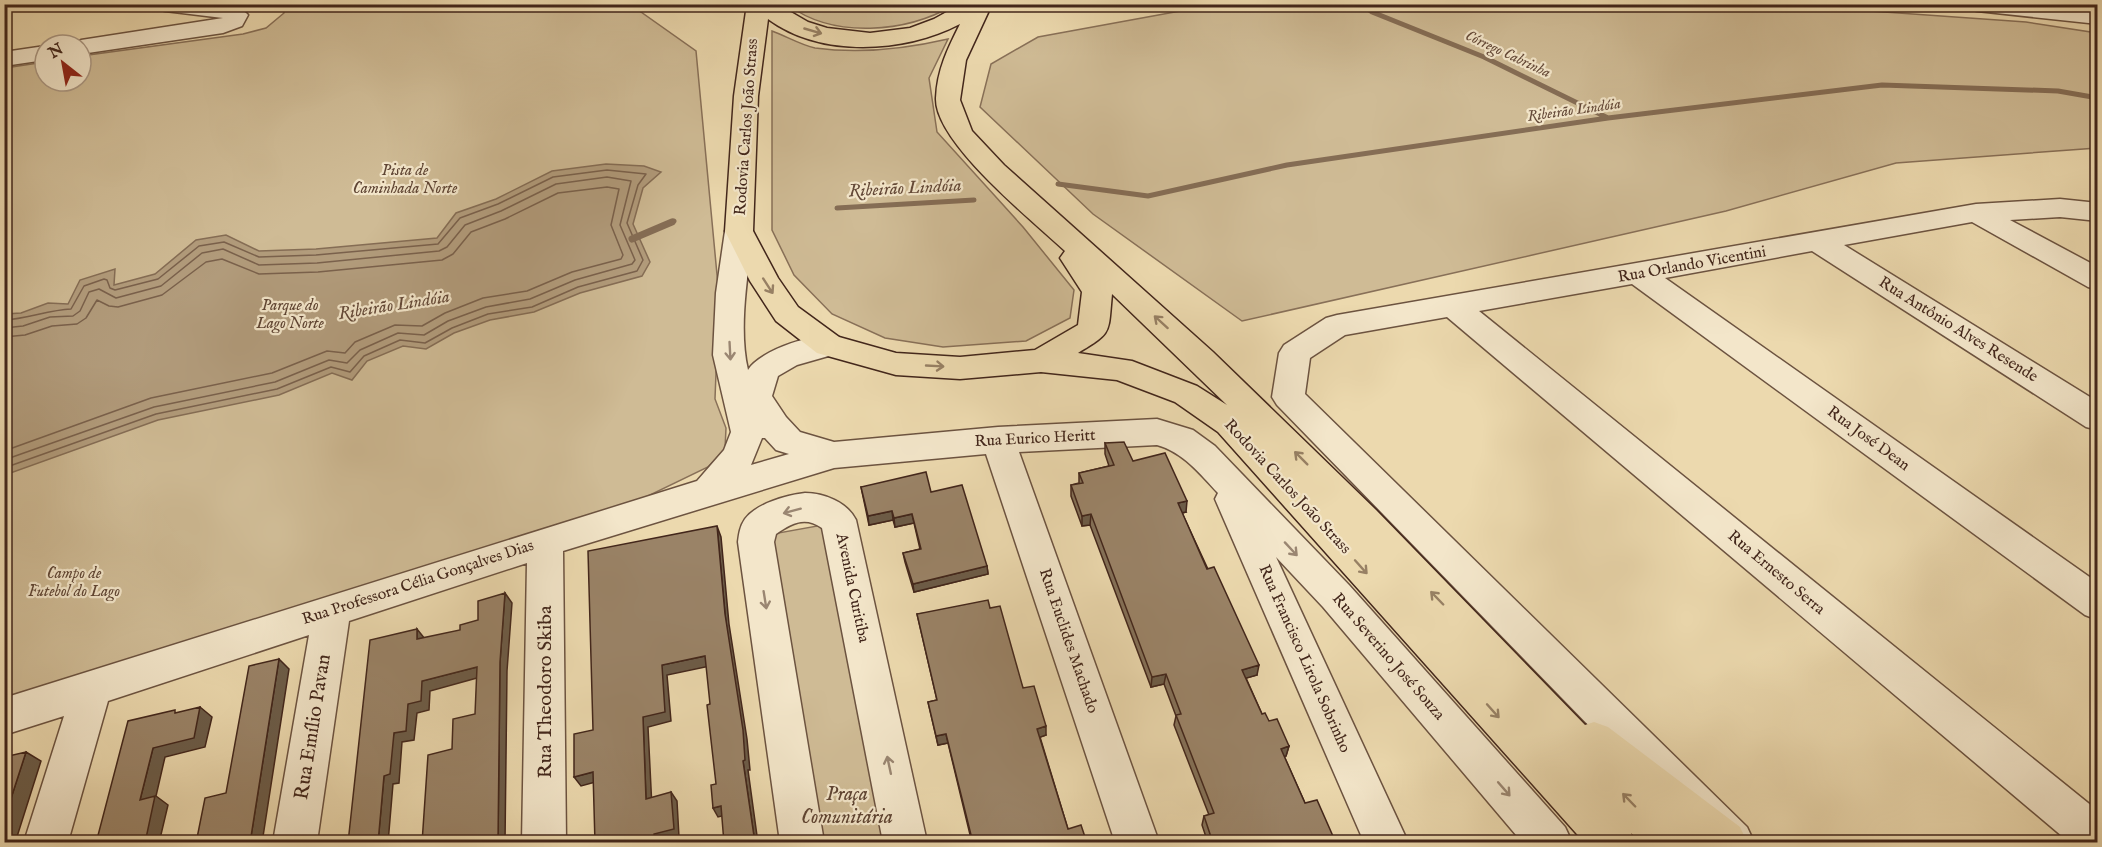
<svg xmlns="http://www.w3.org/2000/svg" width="2102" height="847" viewBox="0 0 2102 847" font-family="'IM FELL English',serif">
<rect width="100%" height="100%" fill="#ecd9ae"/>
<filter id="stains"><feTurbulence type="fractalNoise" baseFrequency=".00333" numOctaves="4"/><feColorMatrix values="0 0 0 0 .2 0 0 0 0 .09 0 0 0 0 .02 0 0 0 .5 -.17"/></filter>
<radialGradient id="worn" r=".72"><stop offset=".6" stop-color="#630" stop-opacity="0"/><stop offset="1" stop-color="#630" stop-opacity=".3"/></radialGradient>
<!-- green -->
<path fill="#cfbb95" stroke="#887058" stroke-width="1.5" d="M284,4L631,5L696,51L719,296L715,399L726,428L725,449L708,467L619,510L5,707V68L45,62V81H81V56L243,34L266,28L284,13Z
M1772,4L2026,22L2097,33V148L1896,163L1726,211L1242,321L1093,214L980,107L991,64L1038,37L1213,5Z
M788,5H954C906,33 834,39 788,5Z
M772,31C786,36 801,45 815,48C859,54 905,49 948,39L929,78L937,132L1023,227L1074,290L1070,318L1026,341L943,347L885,338L832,314L794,275L772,230Z
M828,524L891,842H816L767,535Z"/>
<!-- water -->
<path fill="#b29c7c" stroke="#856d55" stroke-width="1.5" d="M606,164L644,166L661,172L643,188L633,224L650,262L642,276L580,293L534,312L490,320L454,333L426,349L403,346L367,361L352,380L332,373L279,395L158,420L5,475V314L21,313L48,303L68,304L80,280L115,269L114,285L155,274L196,240L226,235L259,251L316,249L437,238L456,213L496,199L552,171Z"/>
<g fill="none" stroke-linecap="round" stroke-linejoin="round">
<!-- shore -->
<path stroke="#7a614c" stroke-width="1.5" d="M4,320C27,319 48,310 71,309L84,286L104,279L107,280L110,288L115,290L158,279L199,246L224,242L259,257L316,255L438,244L460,218L498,204L553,177L607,170L646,174L638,185L627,223L643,260L637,271L578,287L532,307L488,314L452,328L425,343L400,340L364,356L350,372L331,367L277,389L156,414L4,468
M4,328L23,326L50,317L73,316L80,311L89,292L99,289L116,298L161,286L202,253L223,249L259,265L317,263L439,251L447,247L465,225L501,211L556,184L607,177L631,181L620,225L635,260L632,264L575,280L530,299L486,307L448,321L424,335L398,333L360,350L347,363L329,360L275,382L154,407L4,460
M4,337L25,335L52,326L77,324L86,318L97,300L109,306L118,307L162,295L206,262L222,259L259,274L318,272L442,260L453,254L471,232L505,219L558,193L607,187L619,189L611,225L623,255L621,259L572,272L527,291L483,298L445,313L422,326L395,325L355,342L345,353L327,351L272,373L151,398L4,451"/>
<!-- stream-far1 -->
<path stroke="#856d55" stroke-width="5" d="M1361,4L1372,12L1484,57L1608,118
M1058,184L1148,196L1287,165L1608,118L1882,85L2058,91L2098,98
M837,208L974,200
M669,223L674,221"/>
<!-- stream -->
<path stroke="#856d55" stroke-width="7" d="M632,239L672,222"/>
<defs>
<path id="minor" d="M154,4C175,4 237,0 248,15L242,26L223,33L81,54V45H71L81,40L223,18L165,11L157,9Z
M1966,4H2045L2098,10V24L1977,11L1969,9Z
M45,46V60L4,66V52Z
M2060,199L2098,203V221L2060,217L2010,220L2098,267V290L2088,287L1972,222L1844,245L2098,402V430L2086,427L1812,251L1665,278L2098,583V620L2085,615L1632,284L1479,311L2098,811V842H2069L1447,317L1345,335L1310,358L1305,394L1747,827L1754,842H1702L1277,405L1272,397L1279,353L1284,345L1326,318L1337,315L1976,204Z
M739,222L749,225L753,231C748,274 738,328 748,370C760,350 818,331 839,337L844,345L839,353L797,365L778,376L772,396L786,417L800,432L834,442L998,427L1157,419L1193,430L1215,446L1349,585L1565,827L1572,842H1522L1323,607L1276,557L1408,842H1364L1215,499L1218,493C1200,474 1183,452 1157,445L1019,452L1159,842H1115L986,454L834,468L563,551L566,842H522L527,563L349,621L317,842H273L309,635L108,701L68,842H24L64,716L4,735V698L697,481L724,450L731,432L713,355L716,293L725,231L729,225ZM762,438H765L776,450L789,454L751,465Z
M805,493C824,493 847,502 856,520L927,842H883L822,528C805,516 792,523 776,534L774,542L824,842H780L738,542C739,534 740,526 745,519C756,504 786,495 805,493Z"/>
<path id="highway" d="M747,4H777L808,22L827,28L870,33L910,28L934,19L961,4H992L966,60L960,100L972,131L1004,165L1213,352L1376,510L1585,725L1594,722L1608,727L1740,827L1747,842H1640L1631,833L1635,842H1584L1218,432L1175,402L1117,380L1041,372L960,379L896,375L817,353L776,321L750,281L725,231L734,96ZM768,19C821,58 904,53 960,24C948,48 937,70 936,98C934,142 1033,221 1065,251L1060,258L1082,292L1078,325L1035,350L960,357L896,353L839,337L798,307L778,278L753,231L758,96ZM1112,294L1227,405L1197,386L1132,361L1078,353C1113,332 1108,334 1112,294Z"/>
</defs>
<!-- minor casing -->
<use href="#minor" stroke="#6c5340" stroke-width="3"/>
<!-- highway casing -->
<use href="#highway" stroke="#42261b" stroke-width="3"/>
<!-- minor -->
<use href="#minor" fill="#f3e6ca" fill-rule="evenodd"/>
<!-- highway -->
<use href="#highway" fill="#ecd9ae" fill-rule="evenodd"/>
</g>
<!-- wall -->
<path fill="#847159" stroke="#42261b" stroke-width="1.5" d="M1105,443L1133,461L1186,512L1182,513L1257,675L1246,678L1262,714L1289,746L1286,756H1284L1305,803L1336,843H1208L1202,825L1204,816L1209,815L1174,725L1176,716L1164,684L1151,687L1090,525L1082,526L1071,496V485L1079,483V473L1109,466L1105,454Z
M861,487L931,492L987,566L988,574L914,592L905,562L903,553L920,549L914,523L895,527L893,520L869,525Z
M990,608L1023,688L1046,735L1040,737L1068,829L1087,843H972L948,743L938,745L928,702L937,700L917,614Z"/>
<!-- shaded-wall -->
<path fill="#6c5c48" stroke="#42261b" stroke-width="1.5" d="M1187,501L1186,512L1176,514L1178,503Z
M892,511L893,520L869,525L868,516Z
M912,514L914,523L895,527L894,518Z
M1091,514L1090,525L1082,526V516Z
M717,526L721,537L729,624L747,739L750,770H748L758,843H755L743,761L725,614Z
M987,566L988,574L914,592L913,584Z
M505,593L512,603L507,671L505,843H498L500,662Z
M417,629L425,639H417Z
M705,656L710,666L667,675L671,721L648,727L652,808L646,799L643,717L662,665Z
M279,659L289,669L262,843H250Z
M1259,665L1257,675L1240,680L1242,670Z
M477,667L484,676L430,691L429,710L417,713L414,740L402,742L399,783L393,784L388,843H378L384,776L394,733L408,704L422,681Z
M1166,674L1164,684L1151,687L1152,677Z
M200,707L212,717L205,747L165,757L156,796L168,805L159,843H145L140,800L153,748Z
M1046,726V735L1038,738L1037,729Z
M946,734L948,743L938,745L936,736Z
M1289,746L1286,756L1278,758L1281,749Z
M26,752L41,761L15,843H4V820Z
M593,772L599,781L581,786L574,777Z
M671,792L677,801L679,837L660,843H654V834Z
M721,806L726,815L718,817L713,808Z
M216,838L222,843H200Z"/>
<!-- building -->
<path fill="#9a8367" stroke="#42261b" stroke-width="1.5" d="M1124,442L1133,461L1165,453L1187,501L1178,503L1207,569L1214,567L1259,665L1242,670L1262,714L1265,713L1269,721L1277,719L1289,746L1281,749L1305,803L1317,800L1336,843H1272V841L1268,843H1227L1226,840L1213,843L1204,816L1214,813L1176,715L1181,714L1166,674L1152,677L1091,514L1082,516L1071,485L1083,483L1079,473L1114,465L1105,443Z
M926,472L931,492L962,485L987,566L913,584L903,553L921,549L912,514L894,518L892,511L868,516L861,487Z
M717,526L725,614L743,730L745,760L743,761L755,843H724L721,806L713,808L711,785L716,784L707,705L710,704L705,656L662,665L665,712L643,717L646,799L671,792L674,829L654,834V843H595L593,772L574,777V734L593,730L588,551Z
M505,593L500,662L498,843H422L428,755L452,749L453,719L475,714L477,667L422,681L421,701L408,704L406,731L394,733L390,774L384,776L378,843H348L370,640L417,629V639L460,630V625L478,620V601Z
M988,600L990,608L1000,606L1023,688L1034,686L1046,726L1037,729L1068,829L1081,825L1087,843H973L946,734L936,736L928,702L937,700L917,614Z
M279,659L250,843H215L216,838L200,843H196L205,798L226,793L249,666Z
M200,707L194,738L153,748L140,800L155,796L145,843H96L128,721L175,710V713Z
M26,752L4,820V757Z"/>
<!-- one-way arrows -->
<defs><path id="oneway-shaft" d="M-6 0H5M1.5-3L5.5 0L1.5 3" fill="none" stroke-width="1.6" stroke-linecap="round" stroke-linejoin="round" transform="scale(1.5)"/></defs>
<g stroke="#978064">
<use href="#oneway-shaft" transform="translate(813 31) rotate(16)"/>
<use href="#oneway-shaft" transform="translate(768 286) rotate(57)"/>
<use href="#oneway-shaft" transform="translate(1161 322) rotate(-138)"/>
<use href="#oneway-shaft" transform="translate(935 366) rotate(3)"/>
<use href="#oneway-shaft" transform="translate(1301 458) rotate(-135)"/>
<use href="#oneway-shaft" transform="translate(1361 567) rotate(48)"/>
<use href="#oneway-shaft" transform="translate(1437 598) rotate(-134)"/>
<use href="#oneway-shaft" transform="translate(1493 711) rotate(48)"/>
<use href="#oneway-shaft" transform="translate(1629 800) rotate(-134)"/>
</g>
<g stroke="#9a8672">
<use href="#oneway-shaft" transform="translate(730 351) rotate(87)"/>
<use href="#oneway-shaft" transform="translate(792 511) rotate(165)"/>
<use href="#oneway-shaft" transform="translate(1291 549) rotate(47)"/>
<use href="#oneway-shaft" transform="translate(765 600) rotate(81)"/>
<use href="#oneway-shaft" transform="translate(889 765) rotate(-102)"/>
<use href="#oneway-shaft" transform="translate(1504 789) rotate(49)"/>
</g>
<g text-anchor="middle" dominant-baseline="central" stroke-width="4.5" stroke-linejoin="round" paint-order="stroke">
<!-- far-water labels -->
<g font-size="15" font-style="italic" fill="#644938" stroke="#f3e6ca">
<text transform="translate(1508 54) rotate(25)">Córrego Cabrinha</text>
<text transform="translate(1574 110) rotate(-8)">Ribeirão Lindóia</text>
</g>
<!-- street labels -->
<g font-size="16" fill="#42261b" stroke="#f3e6ca">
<text transform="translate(747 127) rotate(-86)">Rodovia Carlos João Strass</text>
<text transform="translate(1692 265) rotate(-10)">Rua Orlando Vicentini</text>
<text transform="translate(1958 330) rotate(32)">Rua Antônio Alves Resende</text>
<text transform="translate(1035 439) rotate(-3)">Rua Eurico Heritt</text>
<text transform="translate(1868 439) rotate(36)">Rua José Dean</text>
<text transform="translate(1287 487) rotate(47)">Rodovia Carlos João Strass</text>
<text transform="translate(1776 573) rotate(40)">Rua Ernesto Serra</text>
<text transform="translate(418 583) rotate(-18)">Rua Professora Célia Gonçalves Dias</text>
<text transform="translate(852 588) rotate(78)">Avenida Curitiba</text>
<text transform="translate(1068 641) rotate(71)">Rua Euclides Machado</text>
<text transform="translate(1388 657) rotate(49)">Rua Severino José Souza</text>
<text transform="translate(1304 659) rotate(66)">Rua Francisco Lirola Sobrinho</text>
</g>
<!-- park labels -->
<g font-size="16" font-style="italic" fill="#5e4433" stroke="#f3e6ca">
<text x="405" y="171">Pista de<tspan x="405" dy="18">Caminhada Norte</tspan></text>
<text x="290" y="306">Parque do<tspan x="290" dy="18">Lago Norte</tspan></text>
<text x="74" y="574">Campo de<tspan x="74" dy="18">Futebol do Lago</tspan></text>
</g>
<!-- water labels -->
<g font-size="18" font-style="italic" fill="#644938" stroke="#f3e6ca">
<text transform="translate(905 189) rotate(-3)">Ribeirão Lindóia</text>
<text transform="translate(394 306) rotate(-9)">Ribeirão Lindóia</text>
</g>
<!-- near-street labels -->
<g font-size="20" fill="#42261b" stroke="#f3e6ca">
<text transform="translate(545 692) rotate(-90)">Rua Theodoro Skiba</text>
<text transform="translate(313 727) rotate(-81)">Rua Emílio Pavan</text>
</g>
<!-- near-park labels -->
<g font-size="20" font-style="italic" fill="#5e4433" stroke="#f3e6ca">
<text x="847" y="794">Praça<tspan x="847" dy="23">Comunitária</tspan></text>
</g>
</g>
<!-- margin -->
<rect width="2102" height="847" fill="none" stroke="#ecd9ae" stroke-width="24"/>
<rect x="6" y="6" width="2090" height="835" fill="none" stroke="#42261b" stroke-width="3"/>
<rect x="12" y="12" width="2078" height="823" fill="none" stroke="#42261b" stroke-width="1.5"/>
<!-- north arrow -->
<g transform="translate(63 63) rotate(329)"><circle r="28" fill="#f3e6ca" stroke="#ac9984" stroke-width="1.5"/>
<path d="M0-4.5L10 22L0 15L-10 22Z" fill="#8f2418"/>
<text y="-9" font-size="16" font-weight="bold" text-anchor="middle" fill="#42261b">N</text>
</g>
<rect width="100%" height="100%" filter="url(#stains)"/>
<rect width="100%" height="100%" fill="url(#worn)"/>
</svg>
